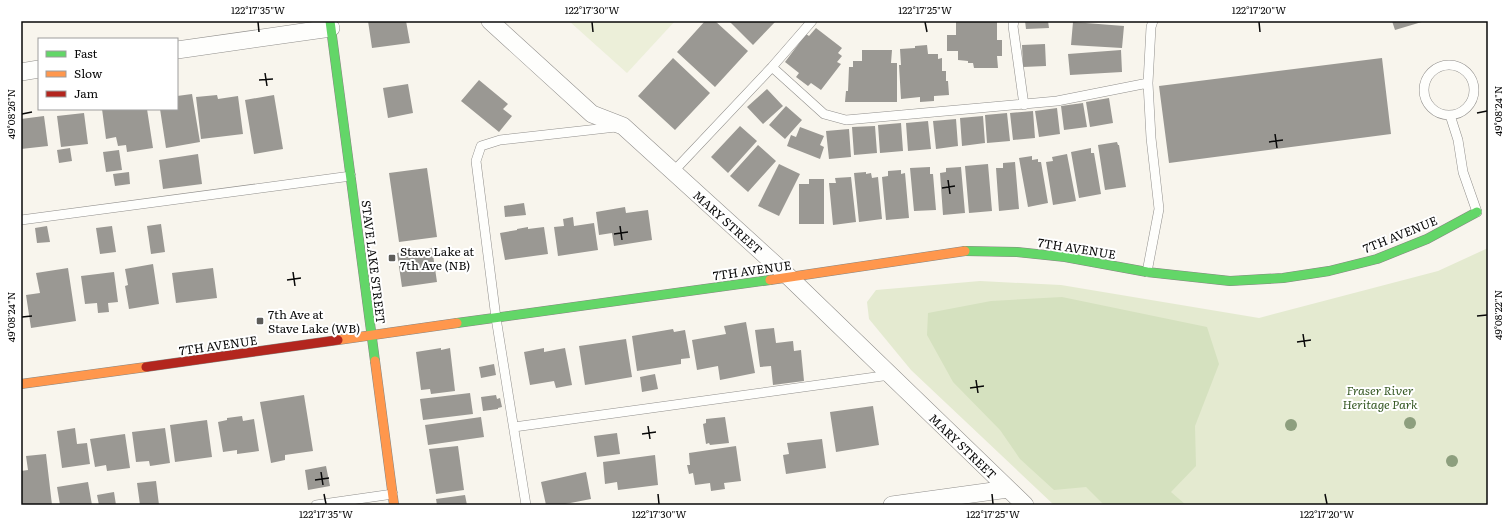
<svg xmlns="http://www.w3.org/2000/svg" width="1509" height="526" viewBox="0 0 1509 526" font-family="Literata,serif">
<rect width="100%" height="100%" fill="#f8f5ed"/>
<!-- green -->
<path fill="#e4ead0" d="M1488,248V505H1054L911,370L869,319L867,302L876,290L980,281L1061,285L1259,318L1438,271Z"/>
<!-- forest -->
<path fill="#d5e1bf" d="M1062,297L1207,327L1219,364L1195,426L1196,466L1171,492L1186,505H1104L1086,487L1054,490L1020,459L1000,430L953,382L927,335L928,313L991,301Z"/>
<!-- pitch -->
<path fill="#ecefd9" d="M569,21H675L627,73Z"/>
<!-- building -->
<path fill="#9a9893" d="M368,21H406L410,43L372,48Z
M705,21H715L748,51L715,87L677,52Z
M729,21H776L753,45Z
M956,21H997V40H1002V56H997L998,68H974L973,63H968V61L958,60V51H947V35H956Z
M1025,21H1048L1049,28L1026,29Z
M1392,21H1425L1395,30Z
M1073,22L1124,26L1122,48L1071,45Z
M816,28L842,48L838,53L842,56L837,62L841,64L821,90L811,83L808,86L796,77L799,73L785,62L806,34L809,36Z
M1045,44L1046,66L1023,67L1022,45Z
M927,45L928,54H938V59L942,58V71H946V81H948L949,95L934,96V101L920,102V97L901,99L899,65H901L900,49L915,48V46Z
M862,50H892L891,63H897V102H845L846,91H848L849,67H853V61H862Z
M1121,50L1122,72L1070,75L1068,54Z
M673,58L710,93L675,130L638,96Z
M1382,58L1391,134L1169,163L1159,86Z
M479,80L508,104L503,109L512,116L499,132L461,101Z
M408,84L413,113L388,118L383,88Z
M767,89L783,106L763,124L747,107Z
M192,94L200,142L166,148L160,109H177V96Z
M217,95L218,99L238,96L243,134L201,139L196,97Z
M274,95L283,149L254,154L245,100Z
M1109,98L1113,123L1090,127L1086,102Z
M1083,103L1087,127L1064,130L1061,106Z
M786,106L802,120L785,139L769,125Z
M1057,108L1060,134L1039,137L1035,111Z
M102,109H147L153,148L127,152L126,145L118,146L116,137L106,139Z
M1033,111L1035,138L1013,140L1010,113Z
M84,113L88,144L61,147L57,116Z
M1007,113L1010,141L987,143L985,115Z
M44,116L48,146L21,149V119Z
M983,116L985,143L962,146L960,118Z
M956,119L958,146L936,149L933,121Z
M928,121L931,149L908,151L906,123Z
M901,123L903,151L880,153L878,125Z
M740,126L757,141L728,173L711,157Z
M875,126L877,153L854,155L852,127Z
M800,127L824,136L820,145L824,147L820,159L787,146L791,135L796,137Z
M849,129L851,157L829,159L826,131Z
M1117,142L1118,145H1119L1126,187L1105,190L1098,145Z
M758,145L776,161L748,192L730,176Z
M70,148L72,161L59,163L57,150Z
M1091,148V153H1094L1101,194L1079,198L1071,152Z
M119,150L122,170L106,172L103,152Z
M198,154L202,184L163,189L159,160Z
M1067,154L1076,201L1053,205L1046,162L1053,161L1052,157Z
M1032,156V160L1038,159V162H1041L1048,203L1028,207L1019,158Z
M1015,162L1019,209L999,211L996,168H1003V163Z
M779,164L800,174L779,216L758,206Z
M988,164L992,211L969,213L965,166Z
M930,167V174H933L936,210L914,211L910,168Z
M961,167L965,213L943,215L940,173L946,172V168Z
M427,168L437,237L399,242L389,173Z
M901,170V174L905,173L909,218L886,220L882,177L888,176V171Z
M129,172L130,184L115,186L113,174Z
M866,172V174L871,173L872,178L878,177L882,219L859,222L854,173Z
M851,177L856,222L833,225L829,183H836L835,178Z
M809,179H824V224H799V184H809Z
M524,203L526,215L505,217L504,206Z
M625,207L626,213L648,210L652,240L614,246L612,233L599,235L596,212Z
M573,217L574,226L594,223L598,250L558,256L554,227L564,226L563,219Z
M161,224L165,252L151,254L147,226Z
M47,226L50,242L37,243L35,228Z
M112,226L116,252L100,254L96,228Z
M528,227V229L544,227L548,254L505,260L500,233L517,230V229Z
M432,248L437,282L402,287L397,253Z
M153,264L159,304L129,309L125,286L128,285L125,269Z
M68,268L76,321L31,328L26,295L40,293L36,273Z
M213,268L217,298L176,303L172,273Z
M114,272L118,302L108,303L109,312L98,313L97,303L85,304L81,276Z
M746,322L755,373L720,380L718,366L697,370L692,340L726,334L724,326Z
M774,328L776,343L793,341L794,351L801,350L804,381L773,385L771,366L760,367L755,330Z
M673,329L674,332L685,330L690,358L681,359V364L637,371L632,336Z
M626,339L632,377L585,385L579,346Z
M441,348V350L450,348L455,391L431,394L430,389L421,390L416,352Z
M544,348V352L565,348L572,385L556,388L554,381L530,385L524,352Z
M494,364L496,375L481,378L479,367Z
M655,374L658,389L642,392L640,377Z
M470,393L473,414L423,420L420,399Z
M304,395L313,451L285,455V460L271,463L260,402Z
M496,395L497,399L500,398L502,407L498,408V409L483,411L481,397Z
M873,406L879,445L836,452L830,412Z
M242,416L243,421L254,419L259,451L237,454V450L223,452L218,422L227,420V418Z
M481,417L484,437L428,445L425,425Z
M725,417L729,443L710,445L709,443L706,444L703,424L706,423V419Z
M207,420L212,457L175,462L170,425Z
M75,428L77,444L87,443L90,464L62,468L57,431Z
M165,428L170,463L150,466L149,461L136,462L132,432Z
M617,433L620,454L597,457L594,436Z
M125,434L130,468L107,471L106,465L95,467L90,439Z
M822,439L826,468L786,474L783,455L789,454L787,443Z
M458,446L464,490L436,494L429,449Z
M736,446L741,481L724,483L725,489L711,491L710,483L695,485L693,473L689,474L687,465H690L689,453Z
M46,454L52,505H21V471L28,470L26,456Z
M655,455L658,485L618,490L617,482L605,484L603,462Z
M326,466L330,486L308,490L305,470Z
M586,472L591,499L560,505H546L541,482Z
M156,481L159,505H140L137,483Z
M88,482L92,505H60L57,487Z
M114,492L116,505H99L97,495Z
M465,495L467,505H437L436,499Z"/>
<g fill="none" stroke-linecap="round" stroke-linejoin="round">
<defs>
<path id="lane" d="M1014,21L1013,26L1024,105
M1424 90a25 25 0 1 1 50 0a25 25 0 1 1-50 0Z
M772,67L824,114L846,120L1057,101L1148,83
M1450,115L1458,140L1463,172L1477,212
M673,172L772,67L812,21
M21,220L351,176
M1147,272L1159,209L1151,138L1148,83L1151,27L1153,21
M514,427L890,375
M316,505L393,494
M526,505L496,318L476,161L481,146L500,140L616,127"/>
<path id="street" d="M490,21L592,114L623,126L789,277L1025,505
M177,50L331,28
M21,72L39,69
M892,505L1008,489"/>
<path id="fast" d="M330,21L375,361
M965,251L1017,252L1065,257L1147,272L1230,281L1283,278L1329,271L1377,259L1427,239L1477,212
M457,323L770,280"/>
<path id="slow" d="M770,280L965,251
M338,340L457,323
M375,361L394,505
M21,384L146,367"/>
<path id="jam" d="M146,367L338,340"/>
</defs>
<!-- lane casing -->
<use href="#lane" stroke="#918f8c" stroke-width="10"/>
<!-- street casing -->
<use href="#street" stroke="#918f8c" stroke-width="18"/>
<!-- fast casing -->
<use href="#fast" stroke="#878682" stroke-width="10"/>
<!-- slow casing -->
<use href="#slow" stroke="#878682" stroke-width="10"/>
<!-- jam casing -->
<use href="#jam" stroke="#878682" stroke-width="10"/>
<!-- lane -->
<use href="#lane" stroke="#fefefc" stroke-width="9"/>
<!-- street -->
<use href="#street" stroke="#fefefc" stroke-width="17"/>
<!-- fast -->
<use href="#fast" stroke="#63d668" stroke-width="9"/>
<!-- slow -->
<use href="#slow" stroke="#ff974d" stroke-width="9"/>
<!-- jam -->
<use href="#jam" stroke="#b3261e" stroke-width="9"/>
</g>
<!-- trees -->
<g fill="#8d9f7e">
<circle cx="1410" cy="423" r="6"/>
<circle cx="1291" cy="425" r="6"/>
<circle cx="1452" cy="461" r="6"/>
</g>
<!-- ticks -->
<path fill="none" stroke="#090909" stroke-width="1.5" d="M258,22L259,32M592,22L593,32M925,22L927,32M1259,22L1260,32M265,73L267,86M259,80L273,79M1477,113L1487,111M22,114L32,112M1275,134L1277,148M1269,142L1283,140M948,180L950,194M942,188L955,186M620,226L622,240M614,234L628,232M293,272L295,286M287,280L301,278M1477,316L1487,315M22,317L32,316M1303,334L1305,347M1297,342L1311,340M976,380L978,393M970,388L984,386M648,426L650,439M642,434L656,432M321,472L323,485M315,480L329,478M324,494L326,504M658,494L659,504M992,494L993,504M1325,494L1327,504"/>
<!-- markers -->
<g fill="#5d5c59" stroke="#fff" stroke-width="1.5">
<rect x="388" y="254" width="8" height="8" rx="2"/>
<rect x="256" y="317" width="8" height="8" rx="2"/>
</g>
<g text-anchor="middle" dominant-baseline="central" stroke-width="4" stroke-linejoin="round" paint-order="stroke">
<!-- street labels -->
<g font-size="12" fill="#090909" stroke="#fff">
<text transform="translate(728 222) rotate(42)">MARY STREET</text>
<text transform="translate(1400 234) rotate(-22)">7TH AVENUE</text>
<text transform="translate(1077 248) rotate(9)">7TH AVENUE</text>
<text transform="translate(374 262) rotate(83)">STAVE LAKE STREET</text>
<text transform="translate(752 270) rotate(-8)">7TH AVENUE</text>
<text transform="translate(218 345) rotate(-8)">7TH AVENUE</text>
<text transform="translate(963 446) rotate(44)">MARY STREET</text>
</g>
<!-- poi labels -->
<g font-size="12" fill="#090909" stroke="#fff" text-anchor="start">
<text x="400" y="251">Stave Lake at<tspan x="400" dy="14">7th Ave (NB)</tspan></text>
<text x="268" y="314">7th Ave at<tspan x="268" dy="14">Stave Lake (WB)</tspan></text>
</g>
<!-- park labels -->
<g font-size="12" font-style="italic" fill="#355823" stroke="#fff">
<text x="1380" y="390">Fraser River<tspan x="1380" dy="14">Heritage Park</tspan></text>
</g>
</g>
<!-- border -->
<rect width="1509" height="526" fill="none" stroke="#ffffff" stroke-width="44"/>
<!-- legend -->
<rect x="38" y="38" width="140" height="72" fill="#ffffff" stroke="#9d9d9d"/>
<rect x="46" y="51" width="20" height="6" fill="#63d668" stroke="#9d9d9d"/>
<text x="74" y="58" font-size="12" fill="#090909">Fast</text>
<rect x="46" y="71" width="20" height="6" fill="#ff974d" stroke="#9d9d9d"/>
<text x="74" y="78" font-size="12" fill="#090909">Slow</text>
<rect x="46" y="91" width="20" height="6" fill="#b3261e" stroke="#9d9d9d"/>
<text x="74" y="98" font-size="12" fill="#090909">Jam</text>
<rect x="22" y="22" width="1465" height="482" fill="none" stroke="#090909" stroke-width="1.5"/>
<g font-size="10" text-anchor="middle" fill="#090909">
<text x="258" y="14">122°17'35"W</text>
<text x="592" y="14">122°17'30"W</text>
<text x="925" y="14">122°17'25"W</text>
<text x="1259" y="14">122°17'20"W</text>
<text transform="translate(1498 111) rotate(-90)" y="4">49°08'24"N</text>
<text transform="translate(11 114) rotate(-90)" y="4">49°08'26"N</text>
<text transform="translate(1498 315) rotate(-90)" y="4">49°08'22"N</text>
<text transform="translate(11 317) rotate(-90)" y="4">49°08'24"N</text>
<text x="326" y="518">122°17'35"W</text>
<text x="659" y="518">122°17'30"W</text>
<text x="993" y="518">122°17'25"W</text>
<text x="1327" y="518">122°17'20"W</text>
</g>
</svg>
